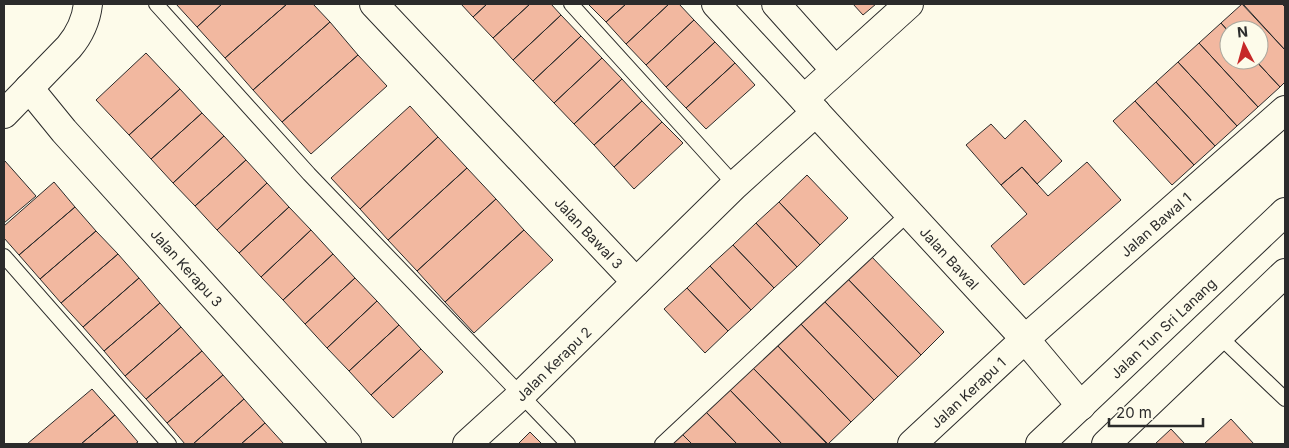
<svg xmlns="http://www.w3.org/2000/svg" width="1289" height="448" viewBox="0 0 1289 448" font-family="Inter,sans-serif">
<rect width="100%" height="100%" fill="#fdfbea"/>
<!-- building -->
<path fill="#f2b8a0" stroke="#2b2b2b" d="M176,4H222L197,27Z
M222,4H287L225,58L197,27Z
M287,4H313L330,22L253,90L225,58Z
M461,4H487L473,17Z
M487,4H530L493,38L473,17Z
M530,4H551L561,15L513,60L493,38Z
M588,4H626L606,22Z
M626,4H669L626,44L606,22Z
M669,4H679L694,20L646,65L626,44Z
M853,4H876L863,15Z
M1242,4L1285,50V82L1280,87L1255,60H1259V30H1229V32L1221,23Z
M1243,4H1282L1285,7V50Z
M561,15L581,36L533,81L513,60Z
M694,20L715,42L666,87L646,65Z
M330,22L358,55L282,122L253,90Z
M1221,23L1229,32V60H1255L1280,87L1258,107L1199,43Z
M581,36L602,58L554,103L533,81Z
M715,42L735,63L686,108L666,87Z
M1199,43L1258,107L1237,126L1178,62Z
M146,53L180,89L129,135L96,100Z
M358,55L387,86L311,154L282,122Z
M602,58L622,79L574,124L554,103Z
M1178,62L1237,126L1215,146L1156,82Z
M735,63L755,85L706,129L686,108Z
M622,79L642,101L594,145L574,124Z
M1156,82L1215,146L1194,165L1135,101Z
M180,89L202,113L151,159L129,135Z
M642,101L662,122L614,167L594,145Z
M1135,101L1194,165L1172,185L1113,121Z
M410,106L438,137L360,209L331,178Z
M202,113L224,136L173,183L151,159Z
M1025,120L1062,161L1037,184L1022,167L1001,185L966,145L991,124L1005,139Z
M662,122L683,143L634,189L614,167Z
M224,136L246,160L195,206L173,183Z
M438,137L467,168L388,240L360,209Z
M246,160L267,183L217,230L195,206Z
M5,161L36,196L4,223V162Z
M1087,162L1121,200L1024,285L991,246L1027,214L1001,185L1022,167L1048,196Z
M467,168L496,199L417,271L388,240Z
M807,175L848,218L820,245L779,202Z
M54,182L75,207L19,255L4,238V226Z
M267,183L289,207L239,253L217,230Z
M496,199L524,230L445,302L417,271Z
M779,202L820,245L797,267L756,223Z
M75,207L96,231L40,279L19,255Z
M289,207L311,230L261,277L239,253Z
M756,223L797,267L774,288L733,245Z
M311,230L333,254L283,300L261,277Z
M524,230L553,260L474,333L445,302Z
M96,231L118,254L61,303L40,279Z
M733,245L774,288L751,310L710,266Z
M118,254L139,278L83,327L61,303Z
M333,254L355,278L305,324L283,300Z
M870,255L944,332L921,355L846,277Z
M710,266L751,310L728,331L687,288Z
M846,277L921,355L898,377L823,300Z
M139,278L160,303L104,351L83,327Z
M355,278L377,301L327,348L305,324Z
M687,288L728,331L705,353L664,309Z
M823,300L898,377L874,400L799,322Z
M377,301L399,325L349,371L327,348Z
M160,303L181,327L125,376L104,351Z
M799,322L874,400L851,422L776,344Z
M399,325L421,349L371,395L349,371Z
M181,327L202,351L146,399L125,376Z
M776,344L851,422L828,444L752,367Z
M421,349L443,372L393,418L371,395Z
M202,351L223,375L167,423L146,399Z
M752,367L827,444H782L729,389Z
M223,375L244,399L193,444H185L167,423Z
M92,389L115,415L81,444H27Z
M729,389L782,444H737L706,412Z
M244,399L265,423L241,444H193Z
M706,412L737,444H692L682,434Z
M115,415L138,442L135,444H81Z
M1231,419L1254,444H1204Z
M265,423L284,444H241Z
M1171,429L1185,444H1155Z
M530,432L542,444H518Z
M682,434L692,444H671Z"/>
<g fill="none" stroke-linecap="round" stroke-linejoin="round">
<defs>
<path id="service" d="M156,4L309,174L568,444
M571,4L735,185
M4,256L169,444
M1219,336L1285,399
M662,444L909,213"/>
<g id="minor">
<path id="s1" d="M374,4L636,282"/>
<path id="s2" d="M716,4L1025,339L1081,406"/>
<path d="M776,4L835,70"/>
<path id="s3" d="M29,88L64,131L347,444"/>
<path d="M804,99L909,4"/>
<path d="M4,114L69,47C80,34 86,21 88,4"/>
<path id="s4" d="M467,444L521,395L735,185L816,112"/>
<path id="s5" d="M912,444L1025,339L1285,110"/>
</g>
<g id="primary">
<path id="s6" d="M1040,444L1285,212"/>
<path d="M1106,444L1285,273"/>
</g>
</defs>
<!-- service casing -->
<use href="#service" stroke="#2b2b2b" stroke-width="16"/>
<!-- minor casing -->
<use href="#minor" stroke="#2b2b2b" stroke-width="30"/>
<!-- primary casing -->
<use href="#primary" stroke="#2b2b2b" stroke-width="30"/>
<!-- service -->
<use href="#service" stroke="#fdfbea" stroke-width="14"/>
<!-- minor -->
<use href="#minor" stroke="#fdfbea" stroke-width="28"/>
<!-- primary -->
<use href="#primary" stroke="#fdfbea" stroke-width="28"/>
</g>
<g text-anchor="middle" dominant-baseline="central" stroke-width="4" stroke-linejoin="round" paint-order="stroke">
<!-- street labels -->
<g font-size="14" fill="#2b2b2b" stroke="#fdfbea">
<text stroke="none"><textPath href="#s5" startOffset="328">Jalan Bawal 1</textPath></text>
<text stroke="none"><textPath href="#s1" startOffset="314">Jalan Bawal 3</textPath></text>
<text stroke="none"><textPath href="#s2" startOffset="345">Jalan Bawal</textPath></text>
<text stroke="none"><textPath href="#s3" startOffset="239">Jalan Kerapu 3</textPath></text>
<text stroke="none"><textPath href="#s6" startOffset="169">Jalan Tun Sri Lanang</textPath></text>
<text stroke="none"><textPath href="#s4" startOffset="118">Jalan Kerapu 2</textPath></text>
<text stroke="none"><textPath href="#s5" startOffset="76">Jalan Kerapu 1</textPath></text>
</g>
</g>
<!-- border -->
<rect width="1289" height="448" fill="none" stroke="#2b2b2b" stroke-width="10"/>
<!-- north arrow -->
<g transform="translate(1244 45) rotate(354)"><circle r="24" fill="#fdfbea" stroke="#a9a89e"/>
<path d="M0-4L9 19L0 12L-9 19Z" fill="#c62828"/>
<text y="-8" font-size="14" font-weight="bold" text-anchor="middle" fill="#2b2b2b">N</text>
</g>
<!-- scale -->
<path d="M1109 418v8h94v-8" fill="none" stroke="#2b2b2b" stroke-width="2.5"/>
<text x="1116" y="418" font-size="15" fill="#2b2b2b" stroke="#fdfbea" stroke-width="4" paint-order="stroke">20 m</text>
</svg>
